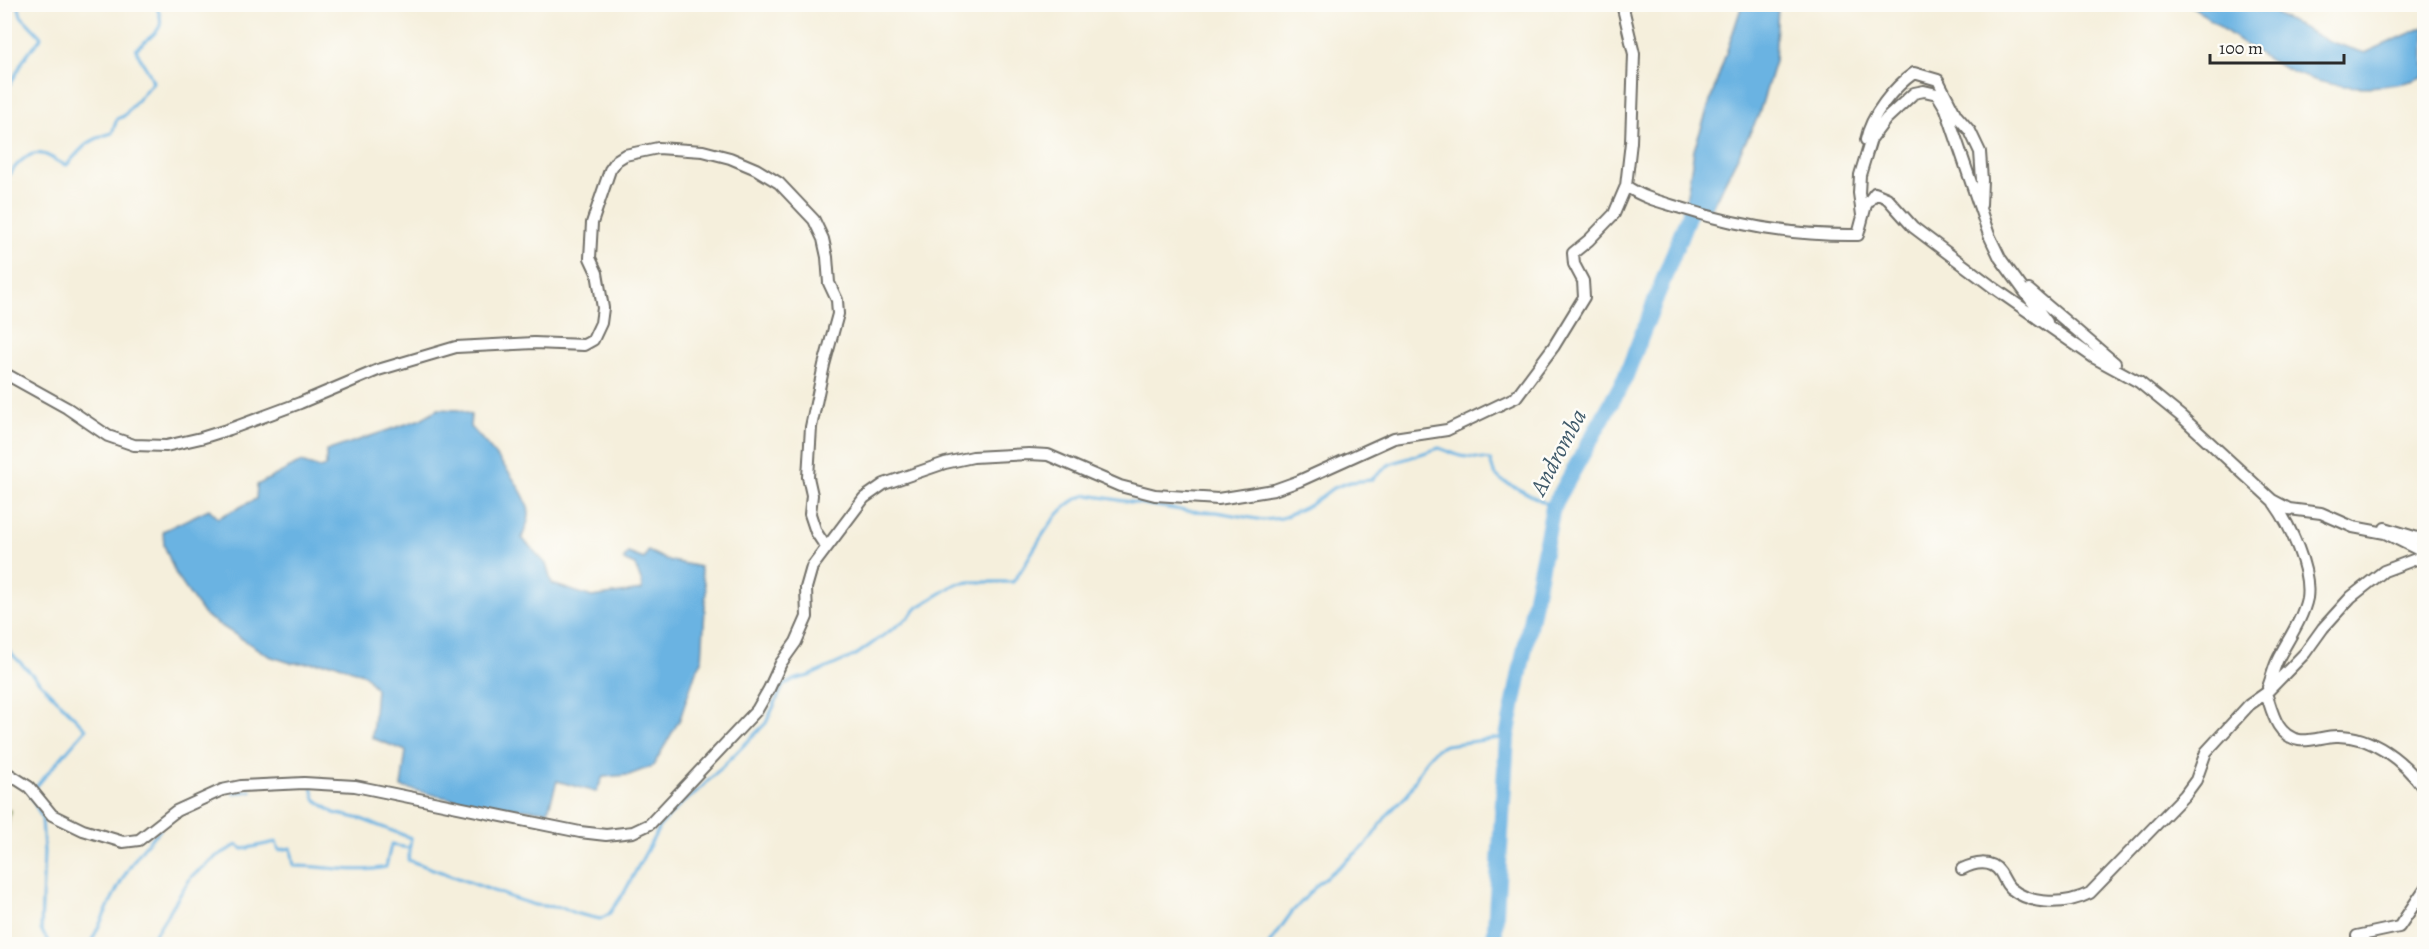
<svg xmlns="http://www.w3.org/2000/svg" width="2429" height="949" viewBox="0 0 2429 949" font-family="Alegreya,serif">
<rect width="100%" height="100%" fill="#fdfcf7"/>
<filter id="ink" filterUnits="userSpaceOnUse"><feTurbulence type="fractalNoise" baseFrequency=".0167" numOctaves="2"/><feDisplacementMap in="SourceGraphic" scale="12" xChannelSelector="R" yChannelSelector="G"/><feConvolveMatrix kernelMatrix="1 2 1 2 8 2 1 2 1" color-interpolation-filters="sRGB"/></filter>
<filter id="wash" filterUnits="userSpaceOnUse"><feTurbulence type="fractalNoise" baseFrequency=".008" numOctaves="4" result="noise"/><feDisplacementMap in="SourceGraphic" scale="24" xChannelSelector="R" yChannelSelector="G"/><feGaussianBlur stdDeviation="1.35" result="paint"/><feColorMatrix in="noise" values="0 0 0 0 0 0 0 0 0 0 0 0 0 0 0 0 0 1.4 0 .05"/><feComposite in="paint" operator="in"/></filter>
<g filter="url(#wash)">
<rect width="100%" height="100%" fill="#f5efdc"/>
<!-- green -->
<path fill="#aed17b" stroke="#6c7e53" stroke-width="1.5" d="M5,809L10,810L5,849Z"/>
<!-- water -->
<path fill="#6ab3e2" stroke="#4a6f86" stroke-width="1.5" d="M1742,5H1778L1775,61L1758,117L1710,211L1686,201L1694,150Z
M2190,5H2264L2278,15L2328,41L2365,53L2424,27V76C2411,83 2395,84 2380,86C2299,94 2251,48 2190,5Z
M438,409L459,410L471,415L470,426C485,442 530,492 529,515C529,522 524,531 522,538L546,564L552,584L592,597L642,590V583L635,565L623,560L628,553L644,559L648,551L667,560L700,567L706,590L702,661L696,671L680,719L653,766L629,775L603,777L596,792L557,781L548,811L477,805L401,787L406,751L372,738L376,689L365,675L334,663H291L269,656L204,615L176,575L164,545L163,531L209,509L218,518L256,499L257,485L301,462L320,468L326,466V451L421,419Z"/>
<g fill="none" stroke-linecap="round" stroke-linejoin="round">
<!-- stream -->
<path stroke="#6ab3e2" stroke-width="3" d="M4,92C15,80 19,65 28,53C32,47 38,44 41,37L21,16L18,4
M4,181C15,166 30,145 50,157C57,160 60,164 67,165C83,146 88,140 112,133L117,119L124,116L153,82C149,69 140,62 136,49C155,32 169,30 155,4
M4,646L86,729L34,789
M312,787L315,799L334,813L361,819L411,838L408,860L513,898L535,905L564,908L574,913L600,919L609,914L625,891L660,826L681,804L696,793L766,723L783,686L793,680L809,676L856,655L908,618L918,607L956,584L970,582H1013C1033,556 1054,501 1088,495L1186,511L1216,512L1263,520L1282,518L1310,505L1333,488L1350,482L1371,480L1390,464L1439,448L1460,456L1490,460L1494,473L1501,480L1553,507
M234,793L251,791
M30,794L42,818L44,852L41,930L50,944
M90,944C110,905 126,861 160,830
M149,944L191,877L217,856L237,845L243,849L276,842L279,850L291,848L294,866C326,866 355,874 386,867L391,845L409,848
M1269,944L1292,912L1319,883L1367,844L1387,815L1407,795L1426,760L1436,749L1446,745L1507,737"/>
<!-- river -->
<path stroke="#6ab3e2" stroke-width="16" d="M1494,944L1507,737L1553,507L1625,378L1696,196"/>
</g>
</g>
<g filter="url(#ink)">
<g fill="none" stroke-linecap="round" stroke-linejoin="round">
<defs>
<path id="street" d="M1622,4L1634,54L1631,142L1626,186C1643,198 1661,202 1681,208C1737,226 1798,236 1858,235L1866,205L1875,193L1887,198L1913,227L1994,288L2093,357L2139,382L2182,417L2272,500L2289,509L2321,513L2353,527L2385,533L2417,549L2424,551
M1866,140C1871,115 1894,87 1914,73L1938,80L1956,115L1970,131L1980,152L1982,180L1981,205
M1862,215L1859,193L1860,175L1871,139L1886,119L1914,93L1924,91L1937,94L1946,109L1989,235L2000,258L2047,322
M2029,290L2115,363
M4,373L67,408L108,436L134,445L166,446L201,438L230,429L300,403L378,370L456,347L534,343L584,345L593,340L601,323L603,308L597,273L590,258L592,223L610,170L617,160L625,155L658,148L703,151L730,158L756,169L779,183L814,220L823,239L827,257L829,283L837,300L838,314L824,365L811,427L808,477L812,495L810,514L816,532L826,547
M2385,528L2424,540
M2268,687C2272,677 2274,666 2279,657C2289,638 2303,618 2307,598C2311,569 2290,525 2274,503
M2266,693C2272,710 2276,736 2299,740C2310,742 2325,736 2336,736C2372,735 2404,761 2424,789
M4,771L29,787L52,815L83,830L123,842L139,840L176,811L222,790L241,786L304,783L355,786L580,832L606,835L633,832L650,824L757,710L769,689L781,663L796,642L807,617L806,588L812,567L864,498L884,484L945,463L973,457L1029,454L1048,455L1120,486L1155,495L1218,499L1274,490L1299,481L1394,438L1447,430L1516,397L1554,346L1584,297L1583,281L1574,264L1573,253L1589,240L1614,214L1626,186
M1962,869C1974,863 1991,859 2000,872C2004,878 2005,883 2010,888C2032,906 2066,905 2090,893L2185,795L2196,780L2206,752L2249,705L2266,693L2305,653L2323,628L2351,597L2384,571L2424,556
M2357,936L2399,927L2424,890"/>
</defs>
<!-- street casing -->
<use href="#street" stroke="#727069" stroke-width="14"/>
<!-- street -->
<use href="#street" stroke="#fff" stroke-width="10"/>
</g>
</g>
<g text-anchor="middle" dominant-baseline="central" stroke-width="5" stroke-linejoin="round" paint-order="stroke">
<!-- water labels -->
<g font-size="24" font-style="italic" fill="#415b6b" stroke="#fdfcf7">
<text transform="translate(1558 452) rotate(-62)">Andromba</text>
</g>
</g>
<!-- margin -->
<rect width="2429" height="949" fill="none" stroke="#fdfcf7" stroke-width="24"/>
<!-- scale -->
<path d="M2210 54v9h134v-9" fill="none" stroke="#2b2b2b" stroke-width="3"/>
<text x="2219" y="54" font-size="18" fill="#2b2b2b" stroke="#fdfcf7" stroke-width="4.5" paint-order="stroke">100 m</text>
</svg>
